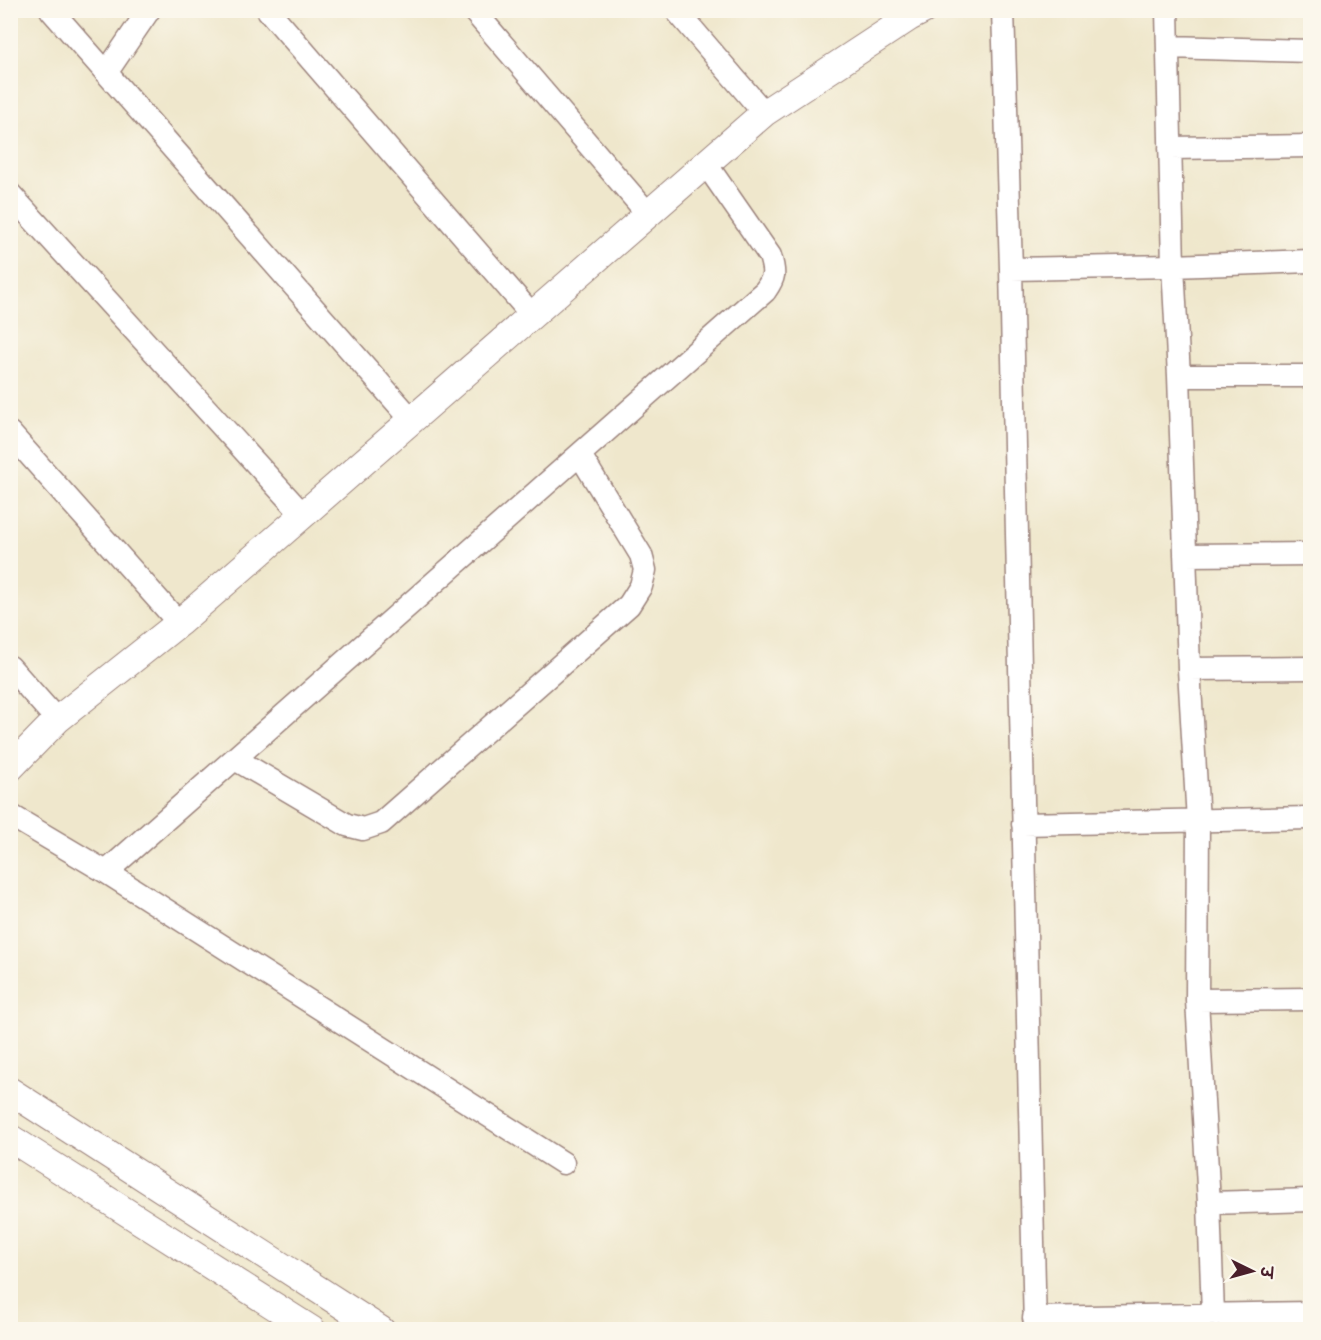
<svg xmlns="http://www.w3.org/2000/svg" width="1321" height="1340" viewBox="0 0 1321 1340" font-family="'Gochi Hand','Playpen Sans Deva',sans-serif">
<rect width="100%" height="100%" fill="#fbf7ec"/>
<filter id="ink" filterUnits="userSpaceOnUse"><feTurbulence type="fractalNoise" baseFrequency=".0167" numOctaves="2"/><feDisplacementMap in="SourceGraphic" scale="12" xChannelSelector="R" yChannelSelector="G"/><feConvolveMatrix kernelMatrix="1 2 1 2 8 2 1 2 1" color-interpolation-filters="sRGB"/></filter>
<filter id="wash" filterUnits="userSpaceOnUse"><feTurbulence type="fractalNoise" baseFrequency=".008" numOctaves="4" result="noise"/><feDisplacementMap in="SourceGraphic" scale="24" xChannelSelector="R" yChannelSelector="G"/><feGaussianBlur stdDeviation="1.35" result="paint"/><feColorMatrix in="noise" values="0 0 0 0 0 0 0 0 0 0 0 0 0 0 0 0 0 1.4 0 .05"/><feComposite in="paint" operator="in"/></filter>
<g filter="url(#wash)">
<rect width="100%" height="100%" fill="#efe7cc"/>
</g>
<g filter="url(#ink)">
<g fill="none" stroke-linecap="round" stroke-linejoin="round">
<defs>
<path id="minor" d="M51,10L412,420
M268,10L532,315
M473,10L648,214
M676,10L764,113
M1003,10L1011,269L1035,1330
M1167,10L1173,266L1179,376L1189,669L1198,821L1197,1000L1209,1203L1213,1314
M1168,47L1310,51
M106,73L149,10
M1170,148L1310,146
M10,194L303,515
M1011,269L1173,266L1310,261
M1179,376H1310
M10,433L179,623
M1185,555L1310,554
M10,667L57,720
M1189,669L1310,668
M235,759L347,825L363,829L381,823L629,605L641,586L645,570L641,555L580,455
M10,815L106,872L563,1163
M1023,824L1310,818
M106,872L765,291C775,277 775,273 770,256L706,164
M1197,1000L1310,999
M1209,1203L1310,1200
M1034,1318L1310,1313"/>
<path id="tertiary" d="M10,768L57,720L179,623L764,113L910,17L924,10
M10,1091L381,1330
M10,1138L312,1330"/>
</defs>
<!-- minor casing -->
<use href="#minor" stroke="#9c837c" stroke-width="25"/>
<!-- tertiary casing -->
<use href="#tertiary" stroke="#9c837c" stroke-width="29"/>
<!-- minor -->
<use href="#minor" stroke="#fff" stroke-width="22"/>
<!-- tertiary -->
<use href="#tertiary" stroke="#fff" stroke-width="27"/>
</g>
</g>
<!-- margin -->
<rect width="1321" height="1340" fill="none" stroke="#fbf7ec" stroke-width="36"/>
<!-- north arrow -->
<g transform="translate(1252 1271) rotate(95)" stroke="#fbf7ec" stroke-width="4.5" paint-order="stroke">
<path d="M0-4.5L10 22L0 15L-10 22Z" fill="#4a1f2b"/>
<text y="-9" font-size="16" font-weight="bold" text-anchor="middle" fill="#4a1f2b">उ</text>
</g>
</svg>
